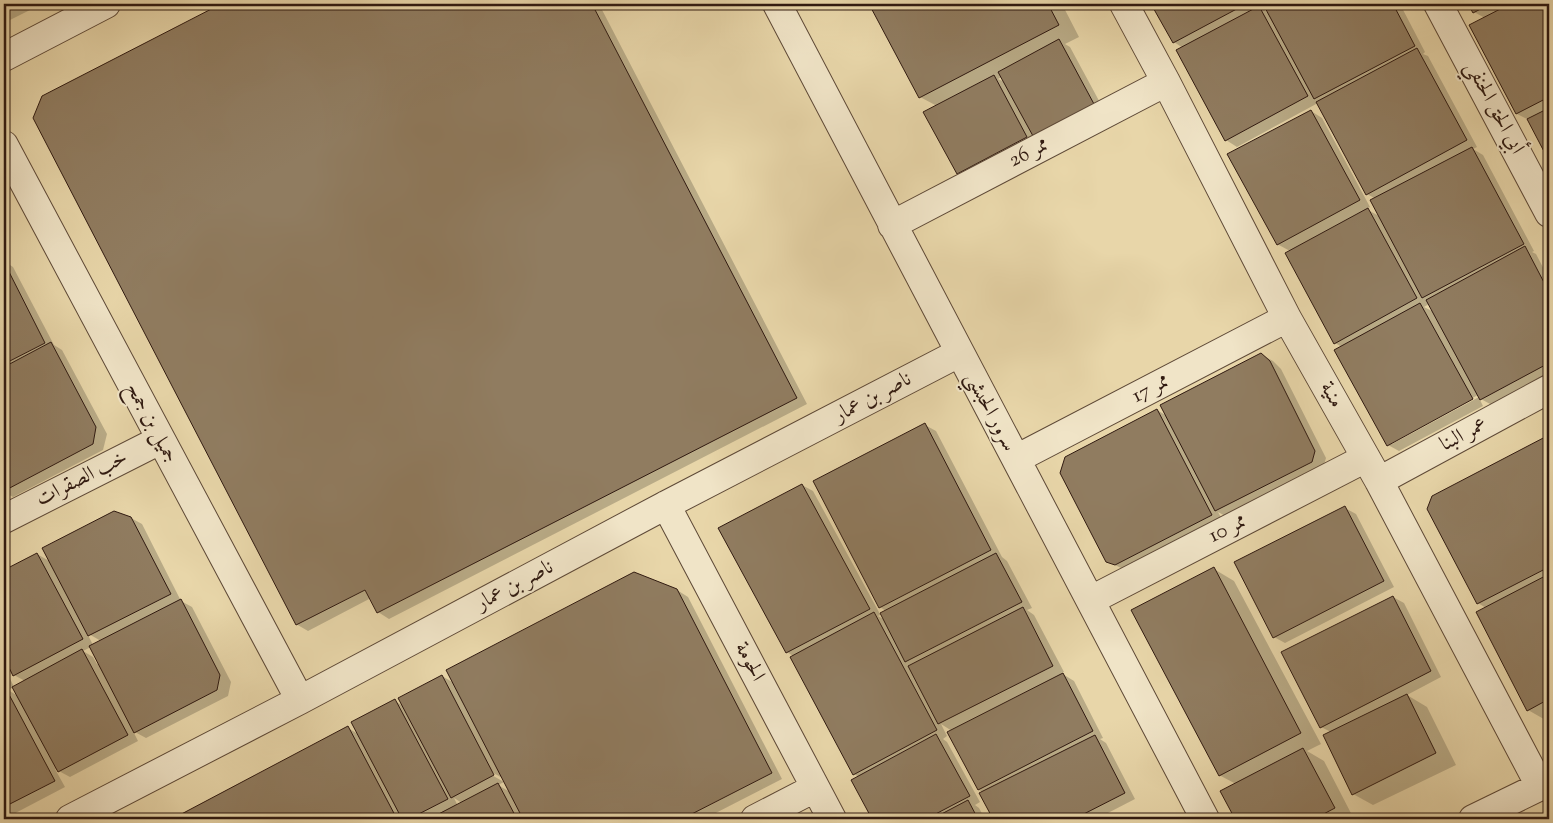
<svg xmlns="http://www.w3.org/2000/svg" width="1553" height="823" viewBox="0 0 1553 823" font-family="'Sorts Mill Goudy',Amiri,serif">
<rect width="100%" height="100%" fill="#e8d6a9"/>
<filter id="stains"><feTurbulence type="fractalNoise" baseFrequency=".004" numOctaves="4"/><feColorMatrix values="0 0 0 0 .2 0 0 0 0 .09 0 0 0 0 .02 0 0 0 .5 -.17"/></filter>
<radialGradient id="worn" r=".72"><stop offset=".6" stop-color="#630" stop-opacity="0"/><stop offset="1" stop-color="#630" stop-opacity=".3"/></radialGradient>
<!-- shadow -->
<path fill="#0003" fill-rule="evenodd" d="M4,4H42L4,23Z
M223,4H599L807,404L389,619L378,612L371,598L308,631L296,624L43,97Z
M871,4H1062L1079,37L1065,44L1070,47L1104,110L969,180L958,173L937,106L920,97ZM1002,77L1005,82L998,79Z
M1153,4H1400L1425,52L1423,54L1428,56L1477,147L1473,149L1483,155L1534,251L1532,252L1536,254L1549,279V375L1492,405L1479,398L1483,406L1399,451L1388,445L1342,347L1335,343L1290,251L1277,244L1311,111L1322,118L1370,207L1366,209L1381,217L1376,199L1367,194L1318,103L1237,147L1226,140L1183,48L1174,42ZM1265,5L1269,13L1261,8ZM1429,304L1434,312L1424,307ZM1478,395L1479,397L1392,444V441Z
M1469,4H1549V158L1529,120L1517,114L1470,26L1485,18L1474,12Z
M4,261L13,267L54,345L62,350L107,434L103,450L13,497L4,492Z
M1261,354L1273,361L1281,369L1326,458L1323,468L1227,517L1218,512L1223,521L1127,571L1107,561L1157,410L1167,416Z
M925,425L936,431L1002,557L1007,561L1032,608L1027,610L1034,615L1064,672L1061,673L1074,681L1103,738L1100,739L1106,743L1135,799L1104,815L1111,819H994L981,794L984,793L979,790L952,731L941,724L947,736L943,739L947,742L980,802L975,805L979,808L985,819H874L852,780L859,777L854,774L793,656L787,652L802,485L813,491L880,614L886,611L880,607ZM882,614L885,620L878,616Z
M1549,436V722L1528,710L1486,608L1478,603L1433,497Z
M1345,508L1356,514L1394,587L1285,643L1274,637Z
M131,518L142,524L181,601L192,607L231,682L228,696L146,738L133,731L138,741L70,777L55,769L65,787L4,819V666L14,687L25,681L14,675L4,655V571L37,554L51,562ZM87,633L101,641L93,645ZM91,647L99,663L97,664L93,657L83,651ZM14,687L18,696L8,690Z
M1214,569L1234,581L1321,744L1307,751L1324,761L1354,819H1237L1222,791L1236,784L1219,775Z
M677,590L688,597L782,779L704,819H175L348,728L358,734L395,701L403,706L442,676L454,683ZM490,771L504,779L510,792L498,785L504,782L488,773ZM454,798L462,803L458,806Z
M1393,597L1404,603L1441,677L1407,695L1427,707L1456,765L1373,805L1353,794L1331,732L1321,727Z"/>
<!-- building -->
<path fill="#907c60" stroke="#301a11" d="M4,4H19L4,12Z
M221,4H592L797,398L377,613L365,590L296,625L33,118L42,96Z
M869,4H1048L1059,25L919,98Z
M1151,4H1246L1173,43Z
M1263,4H1393L1415,46L1314,99Z
M1468,4H1490L1473,13Z
M1510,4H1549V97L1516,114L1469,25Z
M1259,6L1308,96L1225,141L1176,50Z
M1059,39L1094,104L1033,136L998,72Z
M1417,48L1467,140L1366,195L1316,102Z
M994,75L1027,137L957,174L923,112Z
M1549,108V161L1527,119Z
M1311,110L1360,200L1277,245L1227,154Z
M1472,147L1524,244L1422,298L1370,200Z
M1368,208L1417,298L1334,344L1285,253Z
M1525,246L1549,292V363L1480,400L1426,300Z
M4,262L45,343L4,364Z
M1420,303L1473,399L1387,446L1334,350Z
M51,342L96,427L93,444L4,491V367Z
M1261,353L1270,361L1315,451L1312,462L1215,511L1160,405Z
M1157,409L1212,515L1115,565L1106,562L1060,473L1065,457Z
M925,423L991,550L879,608L813,481Z
M1549,435V567L1477,604L1427,509L1432,496Z
M802,484L870,609L786,653L718,528Z
M1345,506L1384,581L1273,638L1234,562Z
M114,511L131,517L171,594L88,636L42,548Z
M37,553L83,639L13,676L4,657V570Z
M996,553L1022,602L905,662L880,613Z
M1214,567L1301,733L1219,776L1131,610Z
M634,572L677,589L772,773L682,819H523L446,670Z
M1549,574V699L1527,711L1476,612Z
M1393,596L1431,671L1320,728L1281,652Z
M181,599L220,675L217,690L134,733L89,646Z
M1023,607L1053,666L938,724L908,666Z
M874,612L937,730L853,775L790,657Z
M82,649L128,735L58,772L12,687Z
M1063,673L1093,731L978,790L947,732Z
M442,675L494,775L451,798L398,698Z
M5,687L55,781L4,807V688Z
M1407,694L1436,753L1352,795L1323,735Z
M395,699L448,799L409,819H402L351,722Z
M348,726L397,819H172Z
M936,734L970,796L926,819H872L851,780Z
M1095,735L1125,793L1074,819H993L979,793Z
M1303,748L1335,808L1314,819H1235L1220,791Z
M498,783L517,819H429Z
M968,800L978,819H932Z"/>
<g fill="none" stroke-linecap="round" stroke-linejoin="round">
<defs>
<path id="minor" d="M777,4L1205,819
M1124,4L1166,82L1287,318L1379,481L1540,786
M1438,4L1549,213
M4,57L106,4
M4,145L300,700
M892,225L1166,82
M1016,459L1287,318
M1379,481L1549,389
M666,505L832,819
M4,519L160,440
M1091,600L1366,458
M70,819L300,700L666,505L959,353
M755,819L815,788
M1473,819L1549,782"/>
</defs>
<!-- minor casing -->
<use href="#minor" stroke="#5e4937" stroke-width="30"/>
<!-- minor -->
<use href="#minor" stroke="#f0e4c7" stroke-width="28"/>
</g>
<g text-anchor="middle" dominant-baseline="central" stroke-width="4" stroke-linejoin="round" paint-order="stroke">
<!-- street labels -->
<g font-size="21" fill="#301a11" stroke="#f0e4c7">
<text transform="translate(1494 108) rotate(62)">أبي الحق الحنفي</text>
<text transform="translate(1029 153) rotate(-27)">ممر 26</text>
<text transform="translate(1151 389) rotate(-28)">ممر 17</text>
<text transform="translate(1331 395) rotate(61)">منية</text>
<text transform="translate(873 398) rotate(-28)">ناصر بن عمار</text>
<text transform="translate(990 412) rotate(62)">سرور الحبشي</text>
<text transform="translate(151 423) rotate(62)">جميل بن جمح</text>
<text transform="translate(1464 435) rotate(-28)">عمر البنا</text>
<text transform="translate(82 479) rotate(-27)">خب الصقرات</text>
<text transform="translate(1228 529) rotate(-27)">ممر 10</text>
<text transform="translate(515 586) rotate(-28)">ناصر بن عمار</text>
<text transform="translate(749 662) rotate(62)">الحومة</text>
</g>
</g>
<!-- margin -->
<rect width="1553" height="823" fill="none" stroke="#e8d6a9" stroke-width="20"/>
<rect x="5" y="5" width="1543" height="813" fill="none" stroke="#301a11" stroke-width="2.5"/>
<rect x="10" y="10" width="1533" height="803" fill="none" stroke="#301a11"/>
<rect width="100%" height="100%" filter="url(#stains)"/>
<rect width="100%" height="100%" fill="url(#worn)"/>
</svg>
